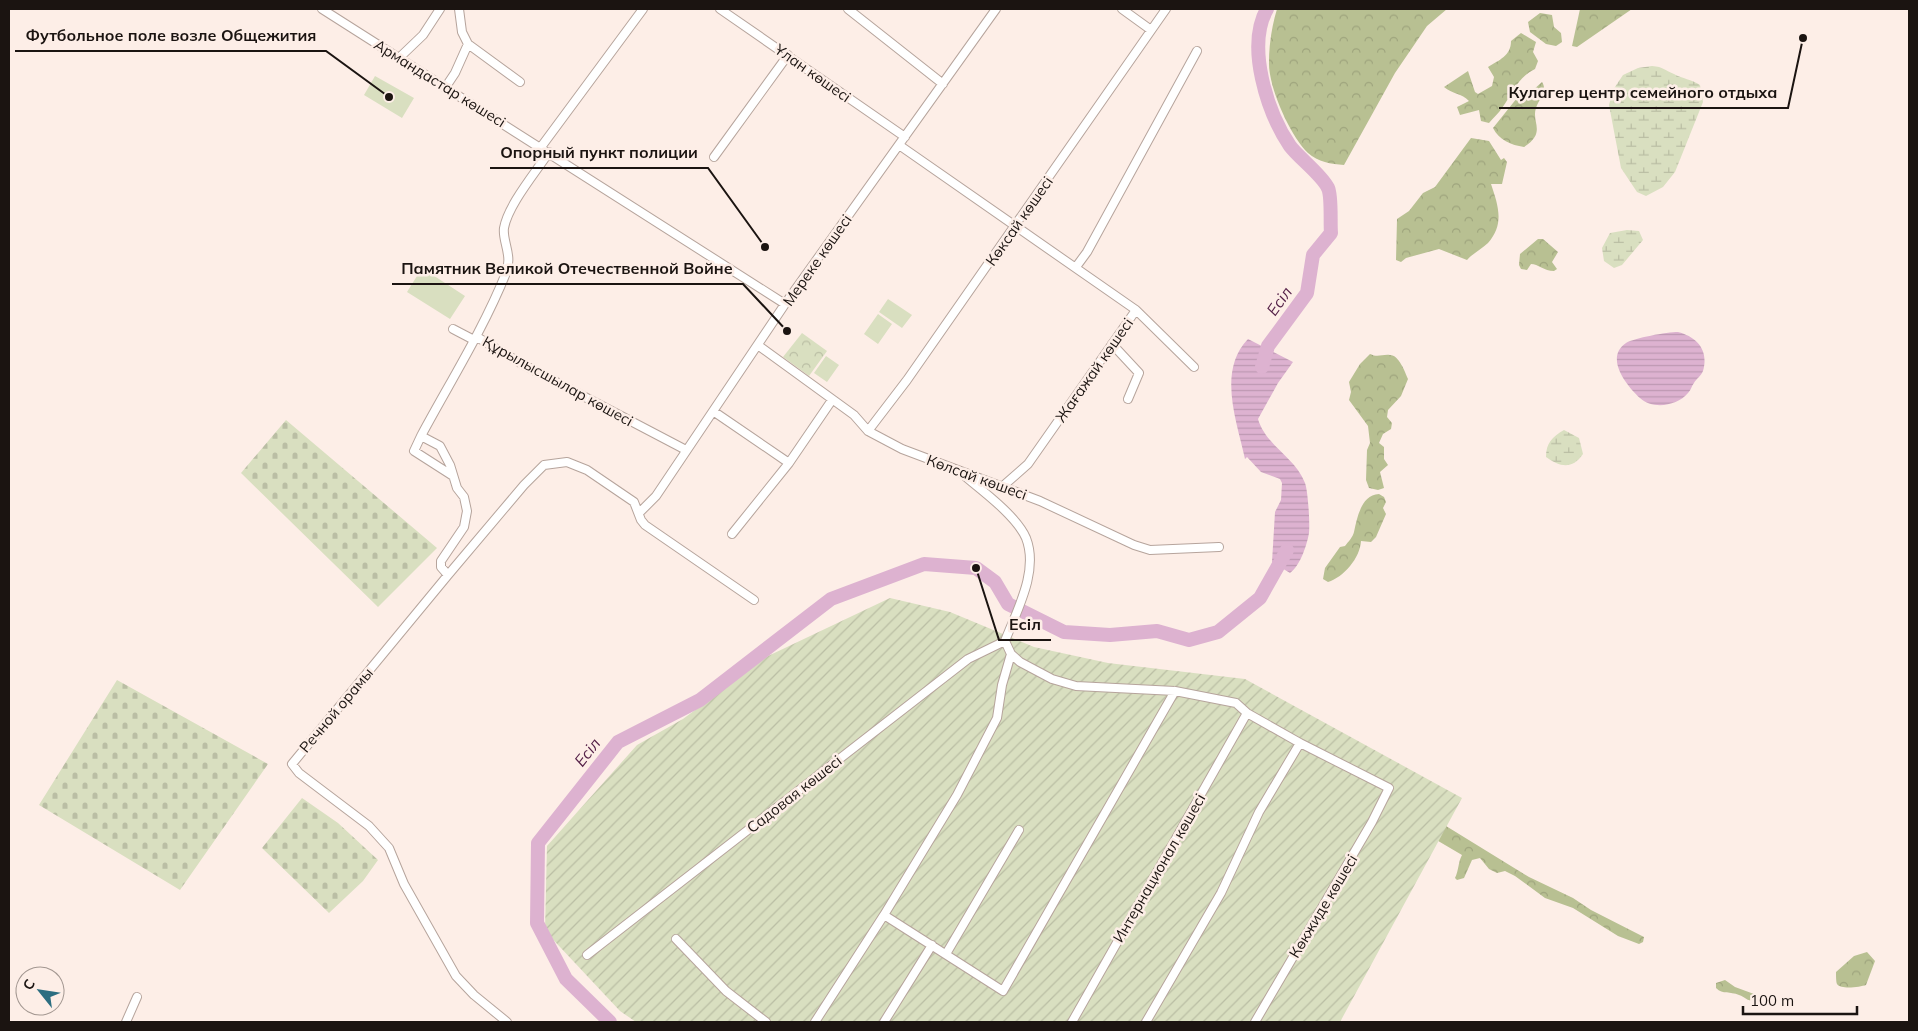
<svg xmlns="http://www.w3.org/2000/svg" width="1918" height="1031" viewBox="0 0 1918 1031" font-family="Mulish,sans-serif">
<defs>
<pattern id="forest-crowns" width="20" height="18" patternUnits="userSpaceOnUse" patternTransform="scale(1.25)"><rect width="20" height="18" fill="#b8c092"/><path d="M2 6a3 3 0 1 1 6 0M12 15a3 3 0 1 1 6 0" fill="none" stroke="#9ea47d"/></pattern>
<pattern id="wetland-marsh" width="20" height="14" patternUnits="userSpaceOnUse" patternTransform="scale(1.25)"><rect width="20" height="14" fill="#d9dfc0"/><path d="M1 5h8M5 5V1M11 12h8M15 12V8" fill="none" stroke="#babea4"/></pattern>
<pattern id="cemetery-stones" width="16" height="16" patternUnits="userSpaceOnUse" patternTransform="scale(1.25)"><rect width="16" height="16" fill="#d9dfc0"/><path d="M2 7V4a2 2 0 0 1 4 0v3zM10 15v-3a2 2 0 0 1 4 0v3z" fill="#babea4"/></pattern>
<pattern id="park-crowns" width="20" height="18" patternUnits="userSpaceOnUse" patternTransform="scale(1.25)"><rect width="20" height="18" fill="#d9dfc0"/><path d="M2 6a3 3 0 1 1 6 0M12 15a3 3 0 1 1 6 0" fill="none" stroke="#babea4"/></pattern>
<pattern id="garden-furrows" width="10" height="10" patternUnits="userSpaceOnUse" patternTransform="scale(1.25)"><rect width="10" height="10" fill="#d9dfc0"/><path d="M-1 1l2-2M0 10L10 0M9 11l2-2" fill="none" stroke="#babea4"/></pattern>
<pattern id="water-rules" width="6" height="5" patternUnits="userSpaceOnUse" patternTransform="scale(1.25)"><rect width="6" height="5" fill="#ddb2d0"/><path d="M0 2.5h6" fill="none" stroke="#bd98b2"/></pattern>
</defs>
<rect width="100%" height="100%" fill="#fdeee7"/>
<!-- grass -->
<path fill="#d9dfc0" d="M375,76L414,98L402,118L364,95Z
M422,268L465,296L450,319L407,292Z
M888,299L912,315L902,328L879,312Z
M878,314L892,324L878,344L864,334Z
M826,356L839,365L827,382L814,373Z"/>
<!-- forest -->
<path fill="url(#forest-crowns)" d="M1277,9H1447L1427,26L1395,73L1344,165C1331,164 1318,162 1308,153C1290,136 1268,86 1269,62C1269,45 1272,25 1277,9Z
M1580,9H1632L1577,47L1572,46Z
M1540,13L1552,15L1554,27L1561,33L1562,42L1556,46L1546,44L1530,32L1528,22Z
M1521,33L1536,42L1533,52L1538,61L1535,69C1517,78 1513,93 1502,108C1499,113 1493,118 1489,123L1481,121L1479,110L1460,115L1457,107L1469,101C1462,93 1452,94 1444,87L1468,71L1475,92L1478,94L1492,86L1494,77L1488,67C1499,60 1511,56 1511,41Z
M1542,82C1548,91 1539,99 1536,108C1531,122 1547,132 1524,147C1511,145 1499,140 1493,128L1521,93L1532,91Z
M1471,138L1489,141L1501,160L1504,158L1507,162L1502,184H1491C1498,205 1505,224 1488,243C1482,249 1473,253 1467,260L1439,249L1406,258L1401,262L1396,260L1397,219L1409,211L1423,193L1435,187Z
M1538,239H1543L1558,252L1552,262L1557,269L1554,271C1544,271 1538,264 1531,264L1527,270L1521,269L1519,265L1520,254Z
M1370,354C1378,358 1382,354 1390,355C1399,355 1405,372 1408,379L1401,396L1388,410L1387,417L1392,423L1391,429L1383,434L1379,443L1384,447V459L1388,465L1380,472L1384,488L1378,490L1369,488L1366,480L1367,450L1370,443L1368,426L1349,400L1351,392L1349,382L1360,364Z
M1379,494L1384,497L1386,502L1383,508L1386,514L1376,537L1371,542L1361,541C1360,558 1344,577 1328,582L1323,579L1325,568L1340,547L1345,546C1348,542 1353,537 1354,532C1357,518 1361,495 1379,494Z
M1446,826L1529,877L1573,898L1591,910L1644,937L1643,942L1639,944L1618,936L1573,908L1545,898L1515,876L1505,871L1497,873L1489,869L1480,858L1472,860L1464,878L1457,880L1455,878C1459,870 1458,862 1462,855L1428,835Z
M1867,952L1875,961L1866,985C1860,987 1841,990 1837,984C1836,982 1836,975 1836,972L1854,956Z
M1725,980L1735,987L1754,994L1757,998L1754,1001C1747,1001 1745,997 1739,995C1730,991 1723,995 1716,988V983Z"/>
<!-- wetland -->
<path fill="url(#wetland-marsh)" d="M1652,66C1664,67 1664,70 1674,74C1683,79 1691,79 1700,85L1703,102L1675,172L1663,187L1646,196L1637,192L1621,168L1609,105L1613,90L1623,75L1638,68Z
M1627,230L1639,231L1643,240L1622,265L1614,268L1604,261L1602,248L1610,233Z
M1564,430L1579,438L1583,454C1572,470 1560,467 1546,457C1546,443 1552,437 1564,430Z"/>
<!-- cemetery -->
<path fill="url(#cemetery-stones)" d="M286,420L437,548L378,607L241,473Z
M117,680L268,764L180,890L39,805Z
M302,798L338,823L378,860L363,881L329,913L262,848Z"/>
<!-- park -->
<path fill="url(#park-crowns)" d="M802,333L827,351L809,376L783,357Z"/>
<!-- garden -->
<path fill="url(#garden-furrows)" d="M890,598L950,612L1034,647L1108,663L1245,679L1462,798L1340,1022H636L620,1011L545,931L547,846L637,745L683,719L766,657Z"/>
<!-- water -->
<path fill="url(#water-rules)" d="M1678,332C1697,337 1709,350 1703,371C1701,376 1696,379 1694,383C1691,387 1691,390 1688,393C1677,406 1653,410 1640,398C1627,386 1604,358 1626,343C1634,338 1667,332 1678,332Z
M1248,339L1293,362L1278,383L1258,419C1266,446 1295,457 1305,483C1308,491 1310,523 1309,533C1307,545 1300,566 1290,573L1272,562L1275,512L1281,500L1282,483L1280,479L1261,472L1247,457L1245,459C1237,422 1217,371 1248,339Z"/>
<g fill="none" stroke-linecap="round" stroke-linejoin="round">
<!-- river -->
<path stroke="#ddb2d0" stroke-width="14" d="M1262,367L1268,346L1307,293L1313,255L1331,233C1330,223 1332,196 1328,188C1322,175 1299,158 1290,146C1267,112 1246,46 1267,9
M610,1022L566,979L537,923L538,843L618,742L700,700L831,599L924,564L976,568L995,582L1008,604L1064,632L1110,635L1157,631L1189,640L1218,632L1260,598L1287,550"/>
<defs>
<path id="minor" d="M322,9L785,304
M459,9L462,32L468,44L520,82
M720,9L905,137
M848,9L943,84
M1122,9L1151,30
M400,57L423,35L440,9
M445,88L455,73L468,44
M899,145L1136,310L1028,464L1003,486
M541,147L643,9
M714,157L788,55
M1076,267L1087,252L1197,51
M1136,310L1194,367
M453,329L474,340
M477,337L522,364L686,450
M1112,344L1139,373L1128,399
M759,346L854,415L868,431L902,449L1040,501L1134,545L1150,550L1219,547
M713,411L789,463
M868,431L907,380L1166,9
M421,436L414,451L453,476
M961,473C980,489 1016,515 1026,538C1039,571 1017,610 1005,641L1011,654L1020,662L1052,679L1076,686L1175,691L1236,703L1247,713L1300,743L1389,788L1372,822L1255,1022
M640,512L656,496L785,304L996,9
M732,534L789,463L832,400
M448,575L441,567V561L464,527L467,511L464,497L457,488L450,465L440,446L421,436C450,382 483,330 506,273C513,255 502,241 504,228C508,205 536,172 549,152
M884,915L1003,991L1175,691
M676,939L726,991L766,1022
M946,954L1019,830
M587,955L968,659L1005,641
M126,1022L137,997
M507,1022L474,995L456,976L404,884L389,848L369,826L299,773L292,764L448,575L524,485L544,465L567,462L587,470L634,502L641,520L645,525L754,600
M815,1022L884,915L957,795L997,718L1002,685L1011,654
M884,1022L932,945
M1072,1022L1247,713
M1146,1022L1221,893L1259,812L1300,743"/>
</defs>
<!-- minor casing -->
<use href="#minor" stroke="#b6a49c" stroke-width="10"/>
<!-- minor -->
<use href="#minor" stroke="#fff" stroke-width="8"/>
</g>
<g text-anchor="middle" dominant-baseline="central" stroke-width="5" stroke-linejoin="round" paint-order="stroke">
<!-- street labels -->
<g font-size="15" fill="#1b1411" stroke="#fdeee7">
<text transform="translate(813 73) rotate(35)">Ұлан көшесі</text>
<text transform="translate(440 83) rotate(32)">Армандастар көшесі</text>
<text transform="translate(1019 221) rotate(-55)">Көксай көшесі</text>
<text transform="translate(817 260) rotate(-55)">Мереке көшесі</text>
<text transform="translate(1094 370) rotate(-55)">Жағажай көшесі</text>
<text transform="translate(558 381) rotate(29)">Құрылысшылар көшесі</text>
<text transform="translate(977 477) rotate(20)">Көлсай көшесі</text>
<text transform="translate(336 710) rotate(-50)">Речной орамы</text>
<text transform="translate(794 794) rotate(-38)">Садовая көшесі</text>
<text transform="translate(1159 868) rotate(-60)">Интернационал көшесі</text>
<text transform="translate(1323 906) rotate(-59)">Көкжиде көшесі</text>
</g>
<!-- water labels -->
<g font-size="16" font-style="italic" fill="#562249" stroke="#fdeee7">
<text transform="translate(1279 301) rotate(-55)">Есіл</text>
<text transform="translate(587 752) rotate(-52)">Есіл</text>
</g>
</g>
<!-- callouts -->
<path fill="none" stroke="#1b1411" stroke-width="2" d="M389 97L326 51H15M1803 38L1788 108H1499M765 247L708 168H490M787 331L743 284H392M976 568L999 640H1051"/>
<g fill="#1b1411" stroke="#fdeee7" stroke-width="2">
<circle cx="389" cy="97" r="5"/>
<circle cx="1803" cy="38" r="5"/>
<circle cx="765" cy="247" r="5"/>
<circle cx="787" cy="331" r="5"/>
<circle cx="976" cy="568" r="5"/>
</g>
<g font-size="16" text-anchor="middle" font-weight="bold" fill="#1b1411" stroke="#fdeee7" stroke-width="5" stroke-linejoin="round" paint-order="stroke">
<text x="171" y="41">Футбольное поле возле Общежития</text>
<text x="1643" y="98">Кулагер центр семейного отдыха</text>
<text x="599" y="158">Опорный пункт полиции</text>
<text x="567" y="274">Памятник Великой Отечественной Войне</text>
<text x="1025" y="630">Есіл</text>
</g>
<!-- border -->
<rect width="1918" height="1031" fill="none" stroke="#1b1411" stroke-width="20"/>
<!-- north arrow -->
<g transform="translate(40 991) rotate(300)"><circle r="24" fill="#fdeee7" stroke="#a39791"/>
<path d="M0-4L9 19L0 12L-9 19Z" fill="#2c6e81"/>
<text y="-8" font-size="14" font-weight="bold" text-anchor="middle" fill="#1b1411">С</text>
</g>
<!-- scale -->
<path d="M1743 1006v8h114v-8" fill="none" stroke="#1b1411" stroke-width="2.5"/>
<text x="1750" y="1006" font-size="15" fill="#1b1411" stroke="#fdeee7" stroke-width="4" paint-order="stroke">100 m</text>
</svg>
